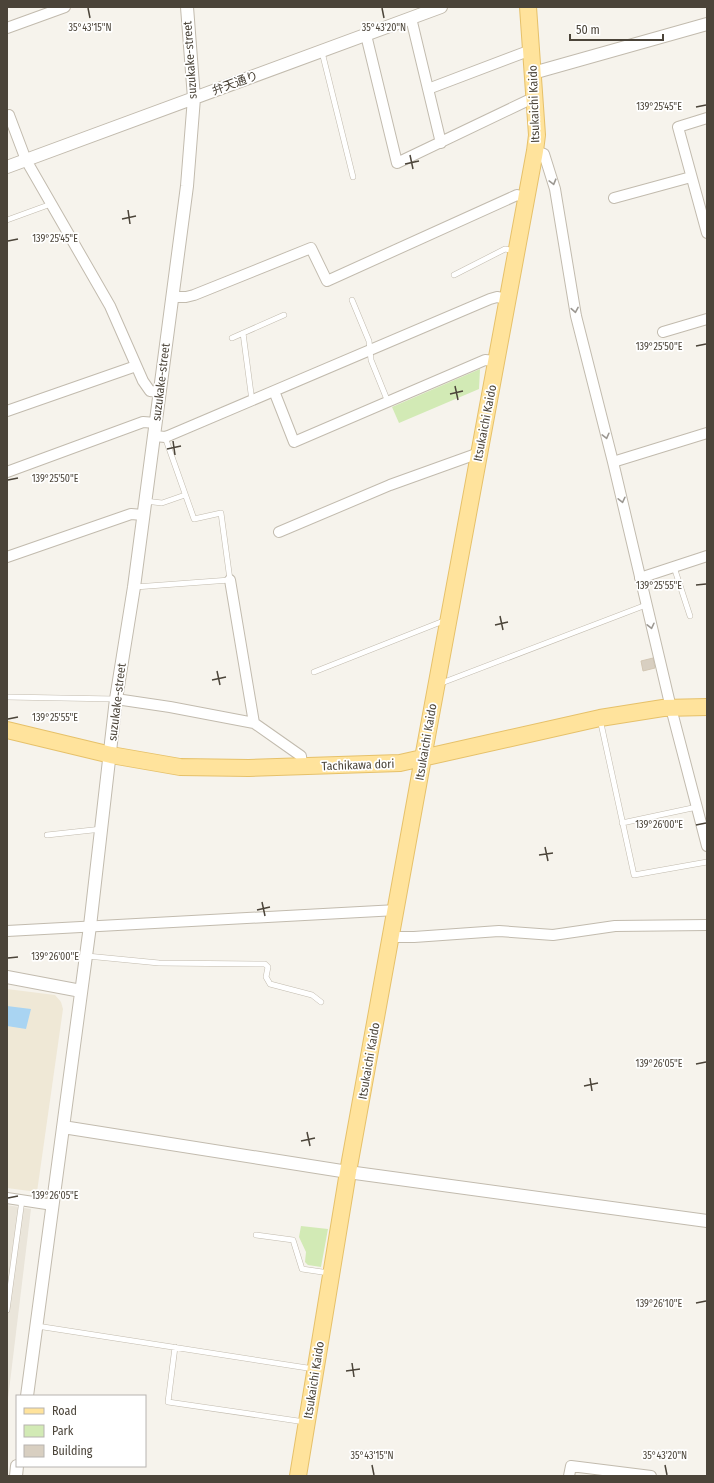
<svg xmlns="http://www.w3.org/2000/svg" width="714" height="1483" viewBox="0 0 714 1483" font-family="'Fira Sans Condensed','Noto Sans JP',sans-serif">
<rect width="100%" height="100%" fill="#f6f3ec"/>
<!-- residential -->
<path fill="#eae5da" d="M7,1205L31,1209L7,1407Z"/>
<!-- education -->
<path fill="#efe8d6" d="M7,989L55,995L61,1002L63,1009L37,1192L7,1188Z"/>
<!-- green -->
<path fill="#d2eab5" d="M480,369L479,389L399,423L392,407Z
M301,1226L328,1229L321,1267L308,1265L305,1262L306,1252L299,1237Z"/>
<!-- water -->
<path fill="#a9d4f2" d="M7,1006L31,1009L26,1029L7,1026Z"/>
<!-- building -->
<path fill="#d8cfc1" stroke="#d3c7b4" d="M653,658L655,668L643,671L641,661Z"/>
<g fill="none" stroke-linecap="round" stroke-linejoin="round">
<defs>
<path id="service" d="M322,52L353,177
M7,220L51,204
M454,275L505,249L515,251
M352,300L369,341L371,360L388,402
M243,333L252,401
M232,338L284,315
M145,501L162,503L185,495
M674,567L690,616
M135,587L230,580L221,513L194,519L165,437
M314,672L446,620
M439,684L646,605
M7,697L115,699
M600,719L634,875L707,862
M622,823L697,807
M47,835L102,829
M87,956L159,963L265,964L268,967L266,977L270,984L312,995L321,1002
M256,1235L293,1240L302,1269L329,1273
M7,1310L22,1200
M37,1326L314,1369
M175,1347L168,1402L305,1422"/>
<path id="minor" d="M411,18L441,143
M7,28L65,7
M366,35L397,163L535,97
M428,89L531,50
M7,116L9,115L26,160L110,306L143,381L150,391L159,392
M707,118L678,127L707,233
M535,151L544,154L555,189L576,316L613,462L671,708L707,846
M614,198L691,177
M173,297H186L194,295L311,248L327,281L517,195L527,198
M663,332L707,319
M274,391L294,442L485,360L496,361
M7,411L136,366
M155,436L165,437L168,436L490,299L497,297L507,299
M613,462L707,433
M7,472L143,422L156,423
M279,532L390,485L479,453
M7,557L131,514L143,515
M640,578L707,556
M230,580L254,723
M116,699L170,707L254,723L301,756L302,767
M7,931L397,910
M392,937H414L499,931L553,935L615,926L707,925
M7,1198L53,1205
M569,1476L571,1466L651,1476"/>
<path id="tertiary" d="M533,73L707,24
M7,167L441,7
M7,977L81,991
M63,1127L348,1172L707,1221
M27,1396L90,926L116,699L134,587L187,186L194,98L187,7
M16,1476L17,1466"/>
<path id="primary" d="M7,730L111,755L180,767L249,768L400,763L600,718L663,708L707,707
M298,1476L348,1172L423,758L535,151L537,135L528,7"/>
</defs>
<!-- service casing -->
<use href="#service" stroke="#c2bbae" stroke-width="6"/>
<!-- minor casing -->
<use href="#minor" stroke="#c2bbae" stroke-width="12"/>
<!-- tertiary casing -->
<use href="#tertiary" stroke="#c2bbae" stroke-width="14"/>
<!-- primary casing -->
<use href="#primary" stroke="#e6c16a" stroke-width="18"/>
<!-- service -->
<use href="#service" stroke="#fff" stroke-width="5"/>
<!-- minor -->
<use href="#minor" stroke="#fff" stroke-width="10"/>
<!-- tertiary -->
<use href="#tertiary" stroke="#fff" stroke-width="12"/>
<!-- primary -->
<use href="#primary" stroke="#ffe39c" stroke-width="16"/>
</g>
<!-- one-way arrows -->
<defs><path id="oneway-chevron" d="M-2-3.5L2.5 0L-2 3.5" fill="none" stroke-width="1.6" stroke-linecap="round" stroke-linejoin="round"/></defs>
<g stroke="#9c9892">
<use href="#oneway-chevron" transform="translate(553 182) rotate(75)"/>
<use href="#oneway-chevron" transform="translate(575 310) rotate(80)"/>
<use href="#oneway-chevron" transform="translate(606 436) rotate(76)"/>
<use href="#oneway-chevron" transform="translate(622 500) rotate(77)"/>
<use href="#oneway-chevron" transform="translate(651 626) rotate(77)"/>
</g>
<!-- ticks -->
<path fill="none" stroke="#4b4439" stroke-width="1.5" d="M88,8L90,18M382,8L384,18M696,107L706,105M410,155L413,169M405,164L419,161M128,210L130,224M122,219L136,216M8,241L18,239M696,346L706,344M455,386L458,400M450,394L463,391M173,441L175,455M167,449L181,446M8,480L18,478M696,585L706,584M500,616L503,630M495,625L508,622M217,671L220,685M212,680L226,677M8,719L18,717M696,825L706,823M545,847L548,861M539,855L553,853M262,902L265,916M257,910L270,907M8,958L18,957M696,1064L706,1062M590,1078L592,1091M584,1086L598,1083M307,1132L310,1146M301,1141L315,1138M8,1198L18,1196M696,1303L706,1301M352,1363L354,1377M346,1371L360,1369M372,1465L374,1475M665,1465L667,1475"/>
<g text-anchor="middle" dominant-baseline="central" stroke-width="3.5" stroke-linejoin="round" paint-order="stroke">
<!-- street labels -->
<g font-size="12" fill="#4b4439" stroke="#fff">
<text transform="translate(190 60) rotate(-94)">suzukake-street</text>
<text transform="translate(235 83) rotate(-20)">弁天通り</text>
<text transform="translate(534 104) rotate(-92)">Itsukaichi Kaido</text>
<text transform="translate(161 382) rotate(-83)">suzukake-street</text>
<text transform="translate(485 423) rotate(-79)">Itsukaichi Kaido</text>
<text transform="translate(117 702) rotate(-83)">suzukake-street</text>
<text transform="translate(426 742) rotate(-80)">Itsukaichi Kaido</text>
<text transform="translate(358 765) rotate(-2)">Tachikawa dori</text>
<text transform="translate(369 1061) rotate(-80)">Itsukaichi Kaido</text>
<text transform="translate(314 1380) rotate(-81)">Itsukaichi Kaido</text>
</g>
</g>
<g font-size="10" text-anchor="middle" fill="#4b4439" stroke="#fff" stroke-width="3.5" stroke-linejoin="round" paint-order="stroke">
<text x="90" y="31">35°43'15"N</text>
<text x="384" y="31">35°43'20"N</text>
<text x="659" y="110">139°25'45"E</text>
<text x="55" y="242">139°25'45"E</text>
<text x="659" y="350">139°25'50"E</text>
<text x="55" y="482">139°25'50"E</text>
<text x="659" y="589">139°25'55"E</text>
<text x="55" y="721">139°25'55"E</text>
<text x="659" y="828">139°26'00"E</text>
<text x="55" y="960">139°26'00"E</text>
<text x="659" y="1067">139°26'05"E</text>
<text x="55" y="1199">139°26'05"E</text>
<text x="659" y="1307">139°26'10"E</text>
<text x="372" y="1459">35°43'15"N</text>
<text x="665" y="1459">35°43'20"N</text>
</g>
<!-- border -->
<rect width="714" height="1483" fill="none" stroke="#4b4439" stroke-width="16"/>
<!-- legend -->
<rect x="16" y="1395" width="130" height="72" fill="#ffffff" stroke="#b7b4b0"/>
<rect x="24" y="1408" width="20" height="6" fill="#ffe39c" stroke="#b7b4b0"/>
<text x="52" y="1415" font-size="12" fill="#4b4439">Road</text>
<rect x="24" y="1425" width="20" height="12" fill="#d2eab5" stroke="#b7b4b0"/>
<text x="52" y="1435" font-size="12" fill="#4b4439">Park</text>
<rect x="24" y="1445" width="20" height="12" fill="#d8cfc1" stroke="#b7b4b0"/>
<text x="52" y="1455" font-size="12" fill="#4b4439">Building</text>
<!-- scale -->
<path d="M570 34v6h93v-6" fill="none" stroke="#4b4439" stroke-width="2"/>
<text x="576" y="34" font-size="12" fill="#4b4439" stroke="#ffffff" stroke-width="3" paint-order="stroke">50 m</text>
</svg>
